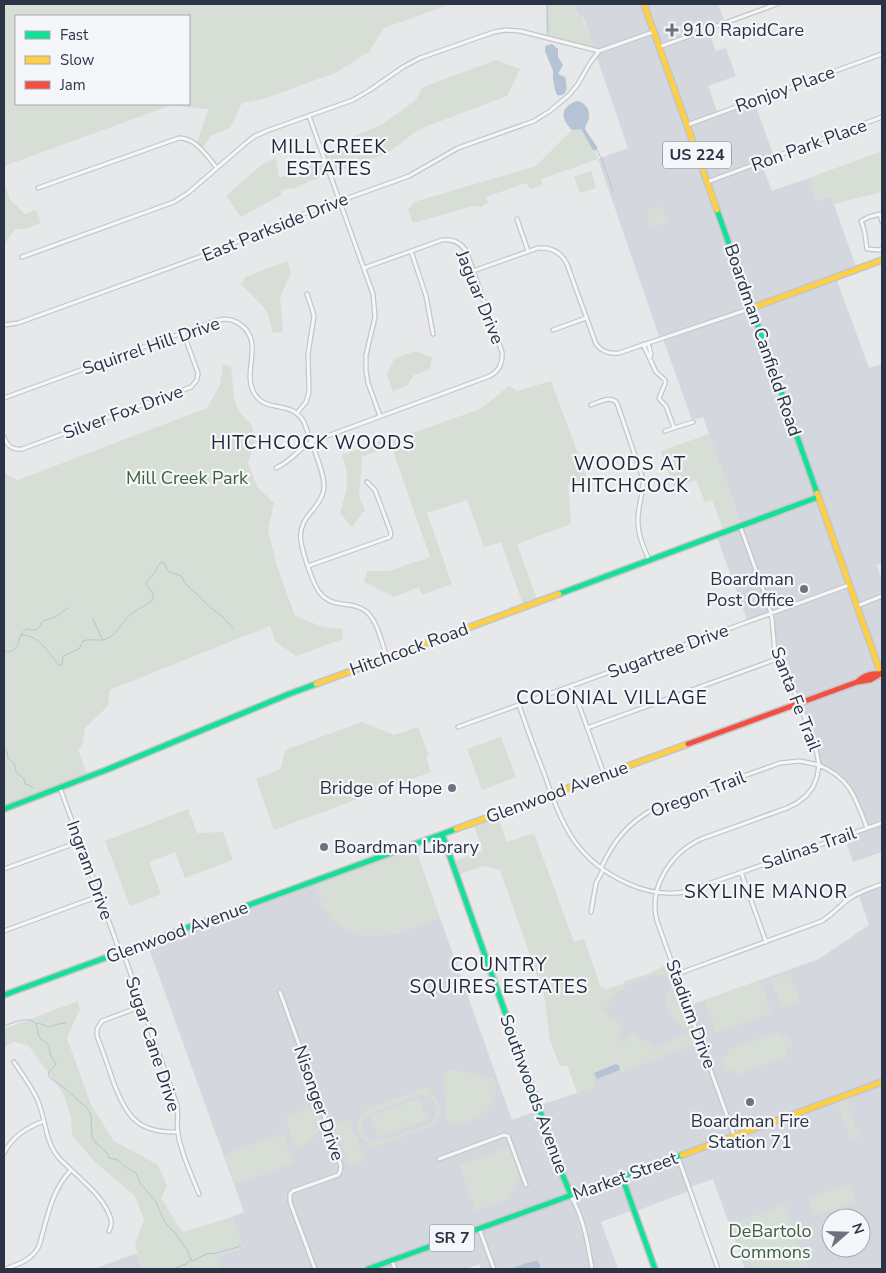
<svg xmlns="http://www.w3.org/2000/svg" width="886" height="1273" viewBox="0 0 886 1273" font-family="'Nunito Sans',sans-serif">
<rect width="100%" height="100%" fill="#e6e8ea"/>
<!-- built -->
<path fill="#d4d7dd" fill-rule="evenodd" d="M574,4H718L725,23L708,30L716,51L726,48L736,76L708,86L718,114L754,101L774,157L761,163L772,191L809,178L817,201L831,196L857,270L836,278L869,368L882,364V563L877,565L882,582V852L853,862L844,836L867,828L857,800L842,779L819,765L817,753L798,699L775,654L771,614L748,622L716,535L741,525L703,417L692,420L663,339H660L598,159L628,148L596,55L599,51L594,50L583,16L579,17Z
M314,882L323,907L344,929L362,935L394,934L440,918L512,1120L539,1110L538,1106L594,1087V997L674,967L688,1006L819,959L869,925L858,893L882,884V1269H745L713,1179L688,1188L689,1191L634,1212L633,1210L601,1222L618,1269H481L479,1264L466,1269H222L218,1257L222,1254L243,1248L232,1217L244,1212L147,943ZM831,1218H861V1248H831Z
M137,1253L143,1269H93L102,1266Z"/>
<!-- green -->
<path fill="#d6ded6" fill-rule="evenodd" d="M4,4H451L384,28L369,52L335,73L263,99L242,103L230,128L211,136L201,150L196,145L209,108L201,109L172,105L4,166ZM16,16H189V104H16Z
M545,4H574L578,17L582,16L594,50L546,38V7Z
M496,60L520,69L507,96L420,129L387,153L310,181L296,188L281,190V195L241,217L226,196L261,165L276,158L279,178L325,160L323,155L339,150L352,137L381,125L415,101L423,87Z
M580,129H581L588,143L592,149L595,150L598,159L541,179L543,185L531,189L526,183L486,197L488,203L481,207L473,206L413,223L408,210L414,202L536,166L572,130H575Z
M882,151V192L834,204L831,196L817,201L809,178Z
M591,171L596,188L580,193L574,177Z
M4,183L10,200L25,214L36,210L41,223L25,229H15L4,245Z
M661,206L668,221L666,223L654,227C649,223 651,225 648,219C644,208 653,208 661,206Z
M287,261L291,273L280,297L283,332L273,333L267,311L241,284L246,277Z
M415,351L432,358L430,369L414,375L407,386L393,391L387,375L394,359Z
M223,365L231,366L234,398L237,408L242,415L251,424L257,441L253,447L248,463L257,487L274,503L268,530L277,566L295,616L323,627L343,629V639L296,656L275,641L270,626L110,690L108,706L85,728L82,747L78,749L88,777L4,809V473L18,480L207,408L220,385Z
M551,381L587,478L568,485L571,524L517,544L538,602L524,607L501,542L484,547L467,500L427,513L452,584L422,595L419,587L394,597L364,582L367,571H389L430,557L391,445L362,457L359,496L365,510L352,527L340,513C347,489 351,479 342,455L383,440L390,441L480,409L509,386L517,391Z
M709,434L741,526L724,532L712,500L705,502L696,480L674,488L661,451Z
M362,722L394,735L418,727L429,756L426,757L431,772L274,830L256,779L281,769L285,750Z
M501,737L516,777L482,790L467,749Z
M188,809L197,833L223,832L233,860L185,878L175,852L149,862L161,894L130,906L105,841Z
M497,814L507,842L534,833L574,942L584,939L601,988L604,987L605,990L624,983V981L649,974L670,963H673L676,972L669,978L663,975H655L627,985L620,991H618L603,1010L624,1026L616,1037L624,1042L632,1032L656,1049L680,1036L698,1034L701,1042L623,1072H620L619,1066L616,1064L596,1072L594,1073V1087L577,1093L567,1065L560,1067L550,1040L544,995L500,870L483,866L456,876L452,862L483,851L473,823Z
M414,844L440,918L394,934L362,935L344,929L331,919L323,907L314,882Z
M789,973L800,1002L782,1008L771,979Z
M760,980L772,1013L716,1033L704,1000Z
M679,981L695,1027C693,1029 692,1031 689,1030C683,1029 671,1017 668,1011C666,1006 666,1001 665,995L675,982Z
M78,1001L80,1009L67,1038L91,1105L114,1141L158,1165L167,1186L161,1198L182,1232L232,1217L244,1248L236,1250L218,1257L222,1269H143L135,1245L144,1219L135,1196L93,1160L72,1135L71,1117L63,1093L28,1045L14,1042L4,1047V1029Z
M778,1031L780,1037L788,1035L793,1047L785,1050L787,1057L736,1075L734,1069L726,1072L721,1059L729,1056L727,1050Z
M450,1069L494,1078C496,1084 497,1090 494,1097C489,1114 463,1133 447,1119L443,1075Z
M428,1087L429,1091L428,1092C445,1101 444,1119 428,1128L370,1148V1144C353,1135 353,1117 370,1108ZM418,1095C425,1095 432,1097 435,1104C438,1110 436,1117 431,1122C426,1126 381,1142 375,1141C361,1140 359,1123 367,1115Z
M844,1096L859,1137L851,1140L836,1099Z
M419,1098L427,1120L378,1138L370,1116Z
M316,1106C324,1128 318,1140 296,1148L285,1119L287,1116Z
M350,1119L365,1160L349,1166L334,1125Z
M283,1133L294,1163L235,1184L224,1154Z
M510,1147L521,1177L509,1199L476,1211L459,1165Z
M847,1184L850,1186L856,1202L814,1217L808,1199Z
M785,1205L809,1269H751L734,1223Z"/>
<!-- water -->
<path fill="#b4c4d5" d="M552,44L558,49V57L563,65L558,74L565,77C567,85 569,97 557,95L555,90L553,79V71L545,51V46Z
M577,101C584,102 590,109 589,117C589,121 585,125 585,129L597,147V150H593L591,147L581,129L572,130C560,118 560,107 577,101Z
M616,1064L619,1066L620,1070L597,1079L594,1073Z
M537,1260L539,1263L541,1269H511L526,1263L533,1262Z"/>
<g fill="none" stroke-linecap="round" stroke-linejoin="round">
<!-- stream -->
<path stroke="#b4c4d5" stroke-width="1" d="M547,4L548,33
M597,150L602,160L613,191
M93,619L102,639
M21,635C39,634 49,654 59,665H62L63,656L79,649L83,641C90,638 98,642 106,639C118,635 121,622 131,614C137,609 145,606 151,602C157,594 150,590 146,584C148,578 152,577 155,572C157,568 158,565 161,562L165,564L168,571L181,576L187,585L211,608L223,617L233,628
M4,649L7,652C22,649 16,639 24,631C28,627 31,631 35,630C40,629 40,624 43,621C46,619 51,619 55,617C60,615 63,611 68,608
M4,747L7,751L8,758L14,763L16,772L24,779L25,784L29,785L33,788
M36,1024L39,1023L48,1027L59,1024L66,1023
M4,1026C12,1023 33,1013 37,1027C38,1031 37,1034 40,1038C43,1041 47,1042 49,1046L50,1054L56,1064L49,1072L48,1075L50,1078L62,1086L88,1109L91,1116L92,1137L96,1143L107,1153L109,1158L118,1160L127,1168L136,1173L140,1183L156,1202L165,1223L176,1234L187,1250L191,1260
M191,1260L193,1261L206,1254L217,1253L241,1246
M173,1269L186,1264L190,1260"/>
<defs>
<path id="street" d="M659,47L777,4
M309,116L373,294L375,317L366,355V371L368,383L380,416
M687,125L882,54
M707,182L882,117
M38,188L179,138C196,138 207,156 217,168
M517,219L528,251
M882,222L880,214L869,217L861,221C866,232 865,238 867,249L880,250L882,248
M411,251L426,296L433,334
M22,257L174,202L188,193L246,143L255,136L269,130L353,100L370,90L403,67L420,58L494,32L506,30L520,31L599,51
M473,271L538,248C551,247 561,252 567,264L596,344C602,352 609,354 619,353L752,308
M4,325L18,323L213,252L298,216L409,176L458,148L534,121L550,111L569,95L578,84L590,63L599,51L653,32
M553,330L586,318
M648,343L651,354L650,357
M643,344L656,372L665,380V384L659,398L661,401L666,406L674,428L693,422
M4,398L215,321C224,318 233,319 241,325C264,342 243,370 253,391C264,415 290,398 304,422C309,438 325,472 324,488C323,497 318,504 312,511C295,529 300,543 307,564C314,583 318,602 342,604C351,605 360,606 367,612C379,624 381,642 387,657
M591,405C599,402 610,395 617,403L643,479C644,494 637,507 638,522C638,535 644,548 649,560
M297,413L306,402L309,392L308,354L314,316L312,309L307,294
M665,431L674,428
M4,437C7,446 12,450 22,449L191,387L197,380L198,373L183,332
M276,468C290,462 298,450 311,442L490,376C499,371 503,363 502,352L467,253C462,243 454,239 442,240L364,268
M740,526L769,606L772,619L775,654L779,665L798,699L816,749L819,765C851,779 855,797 867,828
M308,566L390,537L391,533L375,490L367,482
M857,606L882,596
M572,686L604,774
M519,705C527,728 535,751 544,773C562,825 575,860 629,884C647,892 666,895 685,892L882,823
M458,727L849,585
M587,728L777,659
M60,788L120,952
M601,868C614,840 628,823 655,808L780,763L800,761L819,765L817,777L813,787L806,796L797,803L787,808L701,839C671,853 648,887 657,921L734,1135
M4,869L79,842
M741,872L766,942
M591,912L596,883L603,870
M4,931L99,896
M123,952L177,1105C179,1114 176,1123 178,1133C180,1151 192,1176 199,1194
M678,977L680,973L822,921C831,915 838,908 846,901C857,892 870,889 882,884
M280,992L319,1100L341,1166L340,1172L338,1175L293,1191L290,1194V1202L315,1269
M142,1006L102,1021L97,1029V1036C103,1051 108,1066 113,1081C126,1116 137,1133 177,1132
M14,1062C22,1074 32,1087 38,1101C46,1120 45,1142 59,1158C75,1175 106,1197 111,1220C112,1224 111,1227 109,1231
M4,1153C12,1137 27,1127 44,1121
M678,1157L718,1269
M439,1159L504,1135L508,1136L526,1185
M571,1196C584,1219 588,1244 592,1269
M479,1228L494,1269
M392,1261L395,1269
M5,1269C19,1264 32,1260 39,1246C47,1219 51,1191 71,1170"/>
<path id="fast" d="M717,210L817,493
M559,594L818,497
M4,809L106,770L289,694L316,684
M442,834L563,1176L571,1195
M4,995L456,829
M622,1177L655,1269
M368,1269L682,1155"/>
<path id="slow" d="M644,4L717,210
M752,308L882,260
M817,493L882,677
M316,684L559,594
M456,829L688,744
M682,1155L882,1082"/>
<path id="jam" d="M857,682C864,675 872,673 881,674
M688,744L857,682L870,680L882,673"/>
</defs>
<!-- street casing -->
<use href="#street" stroke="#c4c6c8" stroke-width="5.5"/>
<!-- fast casing -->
<use href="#fast" stroke="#c4c6c8" stroke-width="8"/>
<!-- slow casing -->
<use href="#slow" stroke="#c4c6c8" stroke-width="8"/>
<!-- jam casing -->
<use href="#jam" stroke="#c4c6c8" stroke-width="8"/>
<!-- street -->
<use href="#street" stroke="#f5f6f7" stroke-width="3"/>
<!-- fast -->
<use href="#fast" stroke="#16e098" stroke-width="5"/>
<!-- slow -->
<use href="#slow" stroke="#ffcf43" stroke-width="5"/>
<!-- jam -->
<use href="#jam" stroke="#f24e42" stroke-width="5"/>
</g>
<!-- markers -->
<g fill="#6c737f" stroke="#f4f6f9" stroke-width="2">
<path d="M669.5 22.5h5v5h5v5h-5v5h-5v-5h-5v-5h5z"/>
<circle cx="804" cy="589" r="5"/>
<circle cx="452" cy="788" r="5"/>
<circle cx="324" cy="847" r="5"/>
<circle cx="750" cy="1102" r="5"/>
</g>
<g text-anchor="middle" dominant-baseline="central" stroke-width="4.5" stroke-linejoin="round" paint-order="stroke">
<!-- shield labels -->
<g fill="#f4f6f9" stroke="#676e7b" stroke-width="1">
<rect x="663" y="141.5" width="68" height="27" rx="4"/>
<rect x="429.5" y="1224.5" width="45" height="27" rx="4"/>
</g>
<g font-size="16" font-weight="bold" fill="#2b3445">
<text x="697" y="155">US 224</text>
<text x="452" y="1238">SR 7</text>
</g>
<!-- poi labels -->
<g font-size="18" fill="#2b3445" stroke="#f4f6f9" text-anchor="start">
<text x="683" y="30">910 RapidCare</text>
<text x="794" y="579" text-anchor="end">Boardman<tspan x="794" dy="21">Post Office</tspan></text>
<text x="442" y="788" text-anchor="end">Bridge of Hope</text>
<text x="334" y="847">Boardman Library</text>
<text x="750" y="1121" text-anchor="middle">Boardman Fire<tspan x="750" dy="21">Station 71</tspan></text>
</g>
<!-- street labels -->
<g font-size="18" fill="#2b3445" stroke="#f4f6f9">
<text transform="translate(785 89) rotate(-20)">Ronjoy Place</text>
<text transform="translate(809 145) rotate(-20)">Ron Park Place</text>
<text transform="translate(275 227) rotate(-22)">East Parkside Drive</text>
<text transform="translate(480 297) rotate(68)">Jaguar Drive</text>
<text transform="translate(763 340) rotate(71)">Boardman Canfield Road</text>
<text transform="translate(151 346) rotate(-19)">Squirrel Hill Drive</text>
<text transform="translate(123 412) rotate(-20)">Silver Fox Drive</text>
<text transform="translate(409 649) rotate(-20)">Hitchcock Road</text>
<text transform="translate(668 651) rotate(-20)">Sugartree Drive</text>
<text transform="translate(796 699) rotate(69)">Santa Fe Trail</text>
<text transform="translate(557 792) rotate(-20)">Glenwood Avenue</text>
<text transform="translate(698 794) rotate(-21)">Oregon Trail</text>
<text transform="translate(809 848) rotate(-19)">Salinas Trail</text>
<text transform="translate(90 870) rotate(70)">Ingram Drive</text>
<text transform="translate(177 932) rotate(-20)">Glenwood Avenue</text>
<text transform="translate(691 1014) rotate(70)">Stadium Drive</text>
<text transform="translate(153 1044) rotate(72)">Sugar Cane Drive</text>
<text transform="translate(534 1094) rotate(70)">Southwoods Avenue</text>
<text transform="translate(319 1103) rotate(71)">Nisonger Drive</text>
<text transform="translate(625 1176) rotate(-20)">Market Street</text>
</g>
<!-- park labels -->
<g font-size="18" fill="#3f6138" stroke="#f4f6f9">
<text x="187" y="478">Mill Creek Park</text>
<text x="770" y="1231">DeBartolo<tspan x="770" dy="21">Commons</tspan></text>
</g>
<!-- neighbourhood labels -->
<g font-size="19" letter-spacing="1" fill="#1d2536" stroke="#f4f6f9">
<text x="329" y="147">MILL CREEK<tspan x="329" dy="22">ESTATES</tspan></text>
<text x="313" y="443">HITCHCOCK WOODS</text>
<text x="630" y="464">WOODS AT<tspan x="630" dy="22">HITCHCOCK</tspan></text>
<text x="612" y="698">COLONIAL VILLAGE</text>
<text x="766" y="892">SKYLINE MANOR</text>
<text x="499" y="965">COUNTRY<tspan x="499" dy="22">SQUIRES ESTATES</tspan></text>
</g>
</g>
<!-- border -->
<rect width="886" height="1273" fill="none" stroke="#2b3445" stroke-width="10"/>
<!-- legend -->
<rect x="15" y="15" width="175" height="90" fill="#f4f6f9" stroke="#a4a8b1"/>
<rect x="25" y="31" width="25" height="8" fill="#16e098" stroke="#a4a8b1"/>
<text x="60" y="40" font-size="15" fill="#2b3445">Fast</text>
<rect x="25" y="56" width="25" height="8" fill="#ffcf43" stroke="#a4a8b1"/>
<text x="60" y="65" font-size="15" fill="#2b3445">Slow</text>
<rect x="25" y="81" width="25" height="8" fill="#f24e42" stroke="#a4a8b1"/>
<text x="60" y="90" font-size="15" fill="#2b3445">Jam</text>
<!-- north arrow -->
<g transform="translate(846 1233) rotate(70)"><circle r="24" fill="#f4f6f9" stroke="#a4a8b1"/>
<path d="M0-4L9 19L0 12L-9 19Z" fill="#6c737f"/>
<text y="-8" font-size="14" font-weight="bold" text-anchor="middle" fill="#2b3445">N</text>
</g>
</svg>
